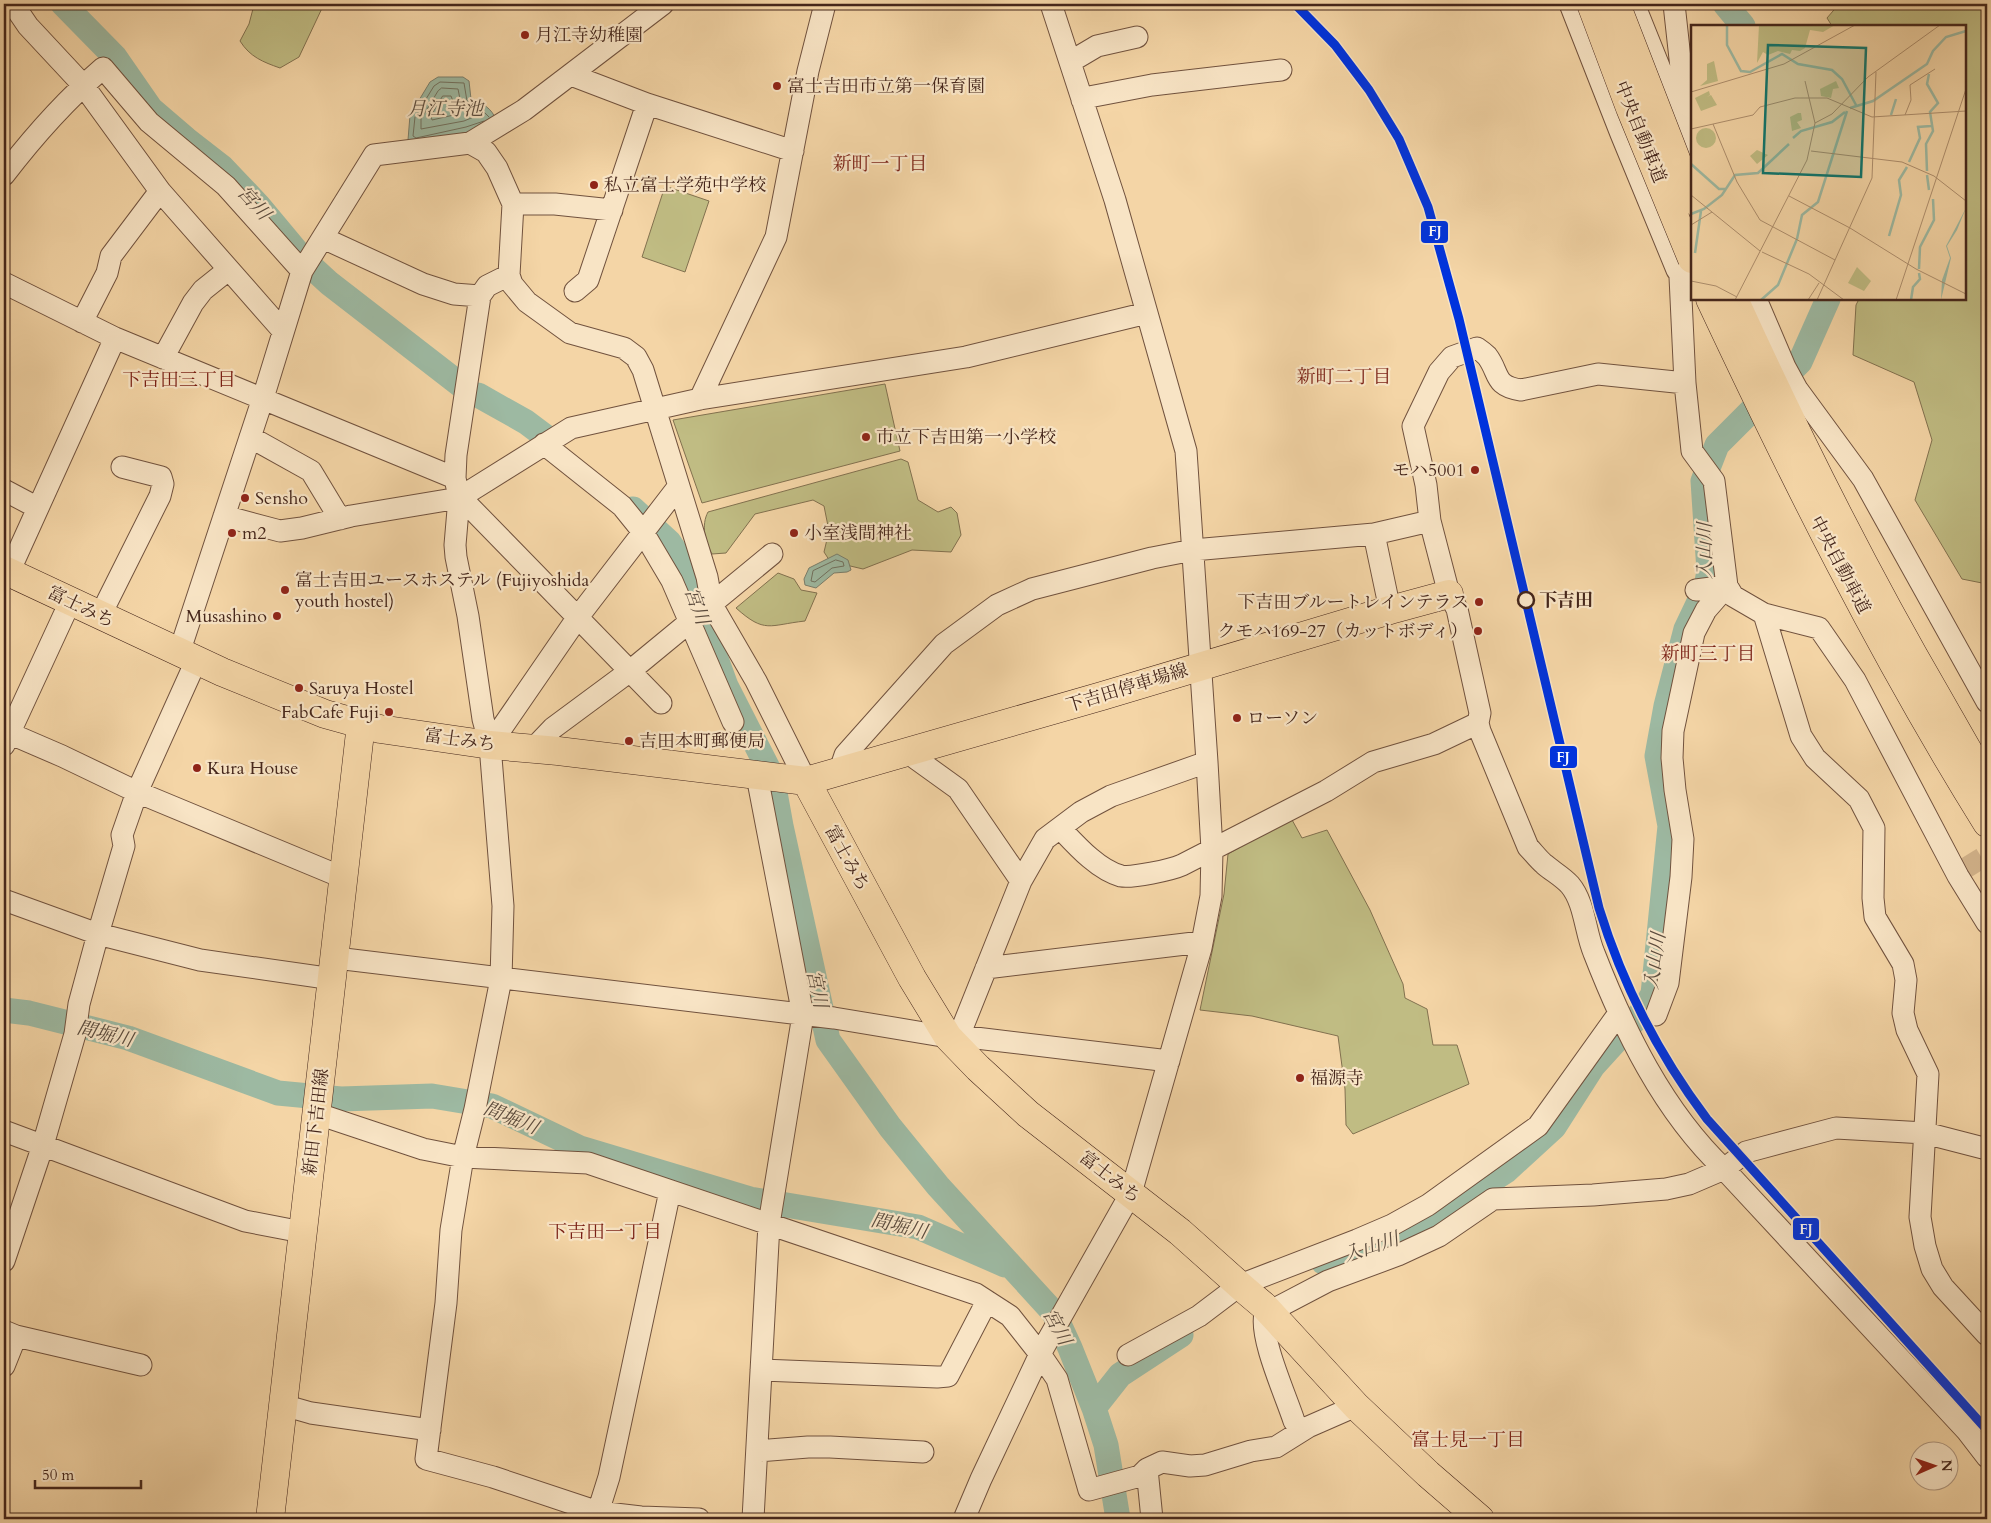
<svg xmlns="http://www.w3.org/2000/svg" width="1991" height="1523" viewBox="0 0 1991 1523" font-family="Cardo,'Noto Serif JP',serif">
<rect width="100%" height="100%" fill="#f4d5a6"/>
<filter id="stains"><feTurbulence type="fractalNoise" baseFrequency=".004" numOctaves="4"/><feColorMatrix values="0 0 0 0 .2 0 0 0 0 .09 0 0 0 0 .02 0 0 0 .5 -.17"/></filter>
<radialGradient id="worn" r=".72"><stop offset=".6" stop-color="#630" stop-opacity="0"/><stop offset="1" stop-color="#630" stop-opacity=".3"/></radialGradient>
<!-- green -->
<path fill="#c0bc83" stroke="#82714f" d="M253,4H324L299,57L280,68C263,62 250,57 240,41L249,24L254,5Z
M1839,4H1987V584L1962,579L1915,500L1932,440L1914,382L1853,355L1856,305L1859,299H1965V26H1832L1827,18Z
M665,186L709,201L685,272L642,257Z
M885,384L900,451L702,503L673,420Z
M901,459L908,462L918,500L938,512L951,507L957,513L961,535L951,552L912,550L863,569L846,565L837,572L824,552L829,531L824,506L813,500L755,514L726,553L712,554C705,542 701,525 708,512Z
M778,573L794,579L801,590L817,593L805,621C769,625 765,634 736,608Z
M1291,818L1302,838L1327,830L1370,910L1403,984L1405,998L1427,1009L1433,1045H1457L1469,1084L1353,1134L1346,1125L1345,1089L1338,1036L1252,1016L1200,1010L1224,894L1228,854Z"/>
<!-- water -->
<path fill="#9db9a2" stroke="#7a7e6c" d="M438,77H463L469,81L471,99C482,103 492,108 496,120L468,132L411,144L408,140L410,115L430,82Z
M837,554L848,560L851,570L847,572L834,573L816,588L805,585L804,579L809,568Z"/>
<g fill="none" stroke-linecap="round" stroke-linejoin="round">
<!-- shore -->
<path stroke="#71705e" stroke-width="1" d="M442,88L458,89L461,104L476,113V116L464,121L421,129V119L438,91Z
M443,96H451L458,114L432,120L431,116Z
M484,121L466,127L416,138L413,136L415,117L434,86L440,82L464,83L467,101L481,109L489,117
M836,560L843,562L844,566L832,568L815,582L811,581L813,571Z"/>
<!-- river -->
<path stroke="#9db9a2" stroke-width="25" d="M63,4L115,57L151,109L186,139L222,167L258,205L303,259L329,283L462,386
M1725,4L1743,26
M478,395L526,422L546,437
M633,509L669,542L679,557L726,686L772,776L781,826L828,1040L890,1127L938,1186L1054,1313L1070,1348L1094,1408L1106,1445L1118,1519
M4,1010L29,1013L128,1038L278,1093L341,1099L432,1096L492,1106L580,1148L750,1199L918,1227L1005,1265
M1323,1262L1404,1237L1506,1171L1554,1127L1593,1066L1642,1012L1653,994L1670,826L1657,756L1666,706L1686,629L1706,587L1709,571L1703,481L1717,445L1800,362L1828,299
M1094,1408L1120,1375L1181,1335"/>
<!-- minor-tunnel -->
<path stroke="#d1b28a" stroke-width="21" stroke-dasharray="21 11" stroke-linecap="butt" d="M1964,869L1987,855"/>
<defs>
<path id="minor" d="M13,4L28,26L83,85L160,191L283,331
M1570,4L1621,134L1677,270
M1634,4L1679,116
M1674,4L1684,95L1682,168
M1070,62L1097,46L1137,37
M571,75L647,104L793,151
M1082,100L1089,97L1152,85L1281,70
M470,143L486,152L497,168L513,204L509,275L512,284L527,302L570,333L624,348L636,357L643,370L707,577L712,605L756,681L806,781
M4,175C33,137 66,100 103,68L149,122L226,186L302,271
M513,204H555L612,210
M323,238L423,284L454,294L480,296
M1681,238L1680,277L1685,383L1692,451L1714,481L1727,586L1733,596L1764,614L1819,628L1855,680L1958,876L1987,923
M4,283L115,338L455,478L459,498L455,545L456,557L468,616L483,719L490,745L503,906L501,979L475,1109L463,1157L451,1230L446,1303L426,1459L493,1477L598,1512L641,1517L699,1519
M575,291L588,280L647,104
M1756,299L1785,367L1797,389L1863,479L1987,702
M82,322L107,273L111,256L160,191
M163,358L193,303L203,290L228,270
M1685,383L1598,374L1521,390C1493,386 1500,373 1487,356C1484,353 1480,350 1477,348L1452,357L1439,372L1413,426L1426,485L1430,521L1449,594L1457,609L1480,713L1478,723L1480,731L1528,847C1533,852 1538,859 1544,864C1552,871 1563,877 1570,885C1585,903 1585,932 1594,953C1624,1030 1663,1111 1724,1169L1967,1431L1987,1457
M700,399L776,237L808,71L825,4
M250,437L311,471L340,519
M544,444L622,506L643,532L672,581L733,722
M455,478L456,455L480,296L487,286L509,275
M4,490L38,508
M459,498L469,506L661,703
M224,516L280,531L302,528L351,516L459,498L571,428L700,399L966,357L1147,313
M1374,534L1390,610
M9,572L115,338
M1764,614L1801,736L1815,758L1859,799L1874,828L1873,898L1875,917L1903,964L1906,980L1903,1013L1907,1030L1928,1074L1920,1217L1925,1246L1932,1269L1943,1287L1987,1335
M100,616L160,496L163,484L161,477L122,467
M179,653L263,398L302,271L374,155L470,143L524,110L663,4
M4,731L62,756L137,792L344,878
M4,745L70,602
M490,745L578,617L678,487
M533,749L553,728L630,671L772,554
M908,753L958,789L1021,881
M840,770L845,755L944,644L997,605L1032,589L1152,558L1193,550L1374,534L1430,521
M1060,828C1076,845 1098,870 1121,876C1132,878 1171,870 1182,865L1326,791L1373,762L1434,744L1478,723
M4,900L98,934L200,960L333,979
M336,958L834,1018L948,1037L959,1036L1169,1061
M986,968L1202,942
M1656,1015L1668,983L1681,877L1683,839L1675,790L1672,758L1673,731L1694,633L1706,610L1727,586L1696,590
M959,1036L1021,881L1045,839L1081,812L1111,796L1207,762
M318,1114L423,1149L463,1157L588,1163L976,1294L1010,1316L1040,1354L1057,1379L1089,1490L1140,1476L1147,1469L1162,1462L1190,1466L1205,1465L1251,1451L1276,1447L1308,1427L1356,1406
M4,1131L245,1221L302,1232
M4,1261L43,1145L75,1034L79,1004L98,934L124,846L122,835L137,792L196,661
M4,1331L16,1336L141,1365
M1128,1355L1199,1316L1240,1285L1357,1240L1392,1225L1428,1205L1538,1126L1619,1013
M4,1366L16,1336
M761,1370L937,1377L948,1376L987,1301
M283,1405L311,1413L430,1430
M1301,1431L1294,1421C1286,1396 1259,1337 1265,1314L1328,1281L1398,1255L1439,1236L1493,1199L1593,1195L1666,1189L1689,1184L1724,1169L1746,1152L1836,1128L1925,1133L1987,1149
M757,1451L808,1447H830L923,1452
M1147,1469L1152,1519
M594,1519L598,1512L609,1477L670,1191
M753,1519L769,1224L803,1015L757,776
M964,1519L981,1479L1040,1354L1131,1193L1201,948L1211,896L1212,850L1207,762L1186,451L1115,200L1051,4"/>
<path id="major" d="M806,781L1102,696L1390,610L1449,594
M270,1519C301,1254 332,989 361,724"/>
<path id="highway" d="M1710,299C1794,478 1882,655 1987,823
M1734,299C1796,435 1862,568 1938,698C1954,726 1970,755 1987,783
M4,570L222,672L325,714L361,724L380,729L490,745L558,751L806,781L912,978L948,1037L978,1068L1028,1114L1180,1232L1245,1290L1264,1306L1356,1406L1428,1474L1480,1519"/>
</defs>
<!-- minor casing -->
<use href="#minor" stroke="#71523e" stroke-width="23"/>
<!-- major casing -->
<use href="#major" stroke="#45261b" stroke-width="29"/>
<!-- highway casing -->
<use href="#highway" stroke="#45261b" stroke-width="29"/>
<!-- minor -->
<use href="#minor" stroke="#f8e4c5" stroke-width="21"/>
<!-- major -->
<use href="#major" stroke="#f4d5a6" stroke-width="28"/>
<!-- highway -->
<use href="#highway" stroke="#f4d5a6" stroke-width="28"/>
<defs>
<path id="highway-bridge" d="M1591,4L1630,108L1692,259
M1616,4L1692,200"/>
</defs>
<!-- highway-bridge casing -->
<use href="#highway-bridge" stroke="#45261b" stroke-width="29" stroke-linecap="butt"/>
<!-- highway-bridge -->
<use href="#highway-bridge" stroke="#f4d5a6" stroke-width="28"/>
<defs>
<path id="rail-1" d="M1295,4L1335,45L1369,90L1399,139L1428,207L1459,319L1599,908C1623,986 1658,1054 1707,1119L1987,1430"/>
</defs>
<!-- rail-1 casing -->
<use href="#rail-1" stroke="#f8e4c5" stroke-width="12"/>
<!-- rail-1 -->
<use href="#rail-1" stroke="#03d" stroke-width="9"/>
</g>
<!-- markers -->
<g fill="#8f2418" stroke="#f8e4c5" stroke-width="2">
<circle cx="525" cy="35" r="5"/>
<circle cx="777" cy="86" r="5"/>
<circle cx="594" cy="185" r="5"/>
<circle cx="866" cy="437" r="5"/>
<circle cx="1475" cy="470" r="5"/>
<circle cx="245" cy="498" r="5"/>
<circle cx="232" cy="533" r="5"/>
<circle cx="794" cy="533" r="5"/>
<circle cx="285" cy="590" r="5"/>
<circle cx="1479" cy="602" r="5"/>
<circle cx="277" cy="616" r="5"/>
<circle cx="1478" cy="631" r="5"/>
<circle cx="299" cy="688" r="5"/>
<circle cx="389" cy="712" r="5"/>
<circle cx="1237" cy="718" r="5"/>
<circle cx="629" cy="741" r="5"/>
<circle cx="197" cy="768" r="5"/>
<circle cx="1300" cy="1078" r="5"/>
</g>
<circle fill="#f8e4c5" stroke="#45261b" stroke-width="2.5" cx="1526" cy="600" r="8"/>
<g text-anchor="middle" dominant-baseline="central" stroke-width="4.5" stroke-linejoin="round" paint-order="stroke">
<!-- poi labels -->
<g font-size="18" fill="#45261b" stroke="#f8e4c5" text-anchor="start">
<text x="535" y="35">月江寺幼稚園</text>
<text x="787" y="86">富士吉田市立第一保育園</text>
<text x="604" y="185">私立富士学苑中学校</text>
<text x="876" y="437">市立下吉田第一小学校</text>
<text x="1465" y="470" text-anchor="end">モハ5001</text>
<text x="255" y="498">Sensho</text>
<text x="242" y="533">m2</text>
<text x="804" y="533">小室浅間神社</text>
<text x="295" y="580">富士吉田ユースホステル (Fujiyoshida<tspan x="295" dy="21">youth hostel)</tspan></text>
<text x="1469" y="602" text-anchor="end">下吉田ブルートレインテラス</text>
<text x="267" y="616" text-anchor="end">Musashino</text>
<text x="1468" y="631" text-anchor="end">クモハ169-27（カットボディ）</text>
<text x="309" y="688">Saruya Hostel</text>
<text x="379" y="712" text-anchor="end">FabCafe Fuji</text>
<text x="1247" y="718">ローソン</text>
<text x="639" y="741">吉田本町郵便局</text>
<text x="207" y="768">Kura House</text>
<text x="1310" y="1078">福源寺</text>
</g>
<!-- street labels -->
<g font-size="18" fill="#45261b" stroke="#f8e4c5">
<text transform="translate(1640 132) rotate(68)">中央自動車道</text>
<text transform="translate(1840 565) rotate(62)">中央自動車道</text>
<text transform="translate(81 607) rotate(26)">富士みち</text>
<text transform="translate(1127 688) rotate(-17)">下吉田停車場線</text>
<text transform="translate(460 740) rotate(8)">富士みち</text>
<text transform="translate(847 858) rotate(61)">富士みち</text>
<text transform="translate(316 1122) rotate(-83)">新田下吉田線</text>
<text transform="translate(1110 1177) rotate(38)">富士みち</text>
</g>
<!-- stop labels -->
<g font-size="18" font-weight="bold" fill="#45261b" stroke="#f8e4c5" text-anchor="start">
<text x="1539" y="600">下吉田</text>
</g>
<!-- water labels -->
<g font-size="19" font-style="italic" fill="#5b4b3d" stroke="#f8e4c5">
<text x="445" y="109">月江寺池</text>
<text transform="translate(254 203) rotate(48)">宮川</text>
<text transform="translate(1705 551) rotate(-90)">入山川</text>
<text transform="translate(697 606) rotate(70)">宮川</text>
<text transform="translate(1655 961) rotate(-82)">入山川</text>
<text transform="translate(817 989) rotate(78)">宮川</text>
<text transform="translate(105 1034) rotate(14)">間堀川</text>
<text transform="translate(511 1118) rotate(22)">間堀川</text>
<text transform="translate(899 1226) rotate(13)">間堀川</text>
<text transform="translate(1371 1247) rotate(-18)">入山川</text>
<text transform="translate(1057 1327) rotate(62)">宮川</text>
</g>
<!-- neighbourhood labels -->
<g font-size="19" fill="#7a1f14" stroke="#f8e4c5">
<text x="880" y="164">新町一丁目</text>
<text x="1344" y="377">新町二丁目</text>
<text x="179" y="380">下吉田三丁目</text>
<text x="1708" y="654">新町三丁目</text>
<text x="605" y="1232">下吉田一丁目</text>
<text x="1468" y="1440">富士見一丁目</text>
</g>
</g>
<!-- overview -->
<g transform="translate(1691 25)">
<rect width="275" height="275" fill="#f4d5a6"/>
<path d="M68,0H144L132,7L119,5L114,23L109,26L101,25L99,29L87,26L77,30L72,27L66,38ZM23,36L27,56L9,61L16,55V39ZM145,56L148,63L142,64L140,73L130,71L129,64ZM18,66L19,70L16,72L20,70L26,80L10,86L4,73ZM107,88H110L111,95L106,97L110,103L101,106L99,92ZM5 113a10 10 0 1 1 20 0a10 10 0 1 1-20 0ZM66,125L77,130L66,139L59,131ZM166,242L180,256L173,266L157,258Z" fill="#c0bc83"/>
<path d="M275,183L266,205L256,221L260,233L250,275L251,255L259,233L255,221Z" fill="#9db9a2"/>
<path fill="none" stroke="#9db9a2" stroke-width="2.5" d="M36,0V20L50,46L59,47L91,29L107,39L141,45L151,54L165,80M159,83L182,76L236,39L242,26L255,12L275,6M200,90L205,74M102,113L110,106L141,97L154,87M218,137L229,113L227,102L240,101M0,139L28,164H35M236,146L235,119L242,106L239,87L247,78L236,59L238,49M236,150L238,165M0,189L13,184L31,170L44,150L67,148L98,119M198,211L210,170L208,155L216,142M4,228L10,186M228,244L229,222L243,195L242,174M70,275L87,260L106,214L111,190L127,177L156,86M220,275L222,262L229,254L228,248"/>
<path fill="none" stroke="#ae8f6e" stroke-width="1" d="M114,56L124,98M0,67L93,39L164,0M214,90L220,75L219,60L244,44M22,99L46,157L69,195L144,235M0,104L62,90L69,82L104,73H136L181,92L275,86M120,126L211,137L243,151L275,176M0,170L69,226M98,171L159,203L225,244L275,269M0,200L21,187M71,227L118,249L153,275M0,256L25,261L46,272M44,275L116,135L124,98L141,89L177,52L249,0M117,275L128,258M126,275L181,153L185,47M205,275L275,64"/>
<path fill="#0f766e" fill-opacity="0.15" stroke="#0f766e" stroke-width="2.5" d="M77,20L175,23L170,152L72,148Z"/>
<rect width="275" height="275" fill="none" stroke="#45261b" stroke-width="2.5"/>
</g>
<g stroke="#f8e4c5" stroke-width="2">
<rect x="1420" y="220" width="29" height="24" rx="5" fill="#03d"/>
<rect x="1549" y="745" width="29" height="24" rx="5" fill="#03d"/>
<rect x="1792" y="1217" width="28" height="24" rx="5" fill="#03d"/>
</g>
<g font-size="14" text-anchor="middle" font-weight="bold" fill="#fff">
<text x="1435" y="236">FJ</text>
<text x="1563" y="762">FJ</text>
<text x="1806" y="1234">FJ</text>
</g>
<!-- margin -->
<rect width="1991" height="1523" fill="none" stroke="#f4d5a6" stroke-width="20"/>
<rect x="5" y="5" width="1981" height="1513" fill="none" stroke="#45261b" stroke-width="2.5"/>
<rect x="10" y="10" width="1971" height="1503" fill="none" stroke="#45261b"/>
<!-- north arrow -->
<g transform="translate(1934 1466) rotate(88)"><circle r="24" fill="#f8e4c5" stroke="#b09881"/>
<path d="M0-4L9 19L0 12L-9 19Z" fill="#8f2418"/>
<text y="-8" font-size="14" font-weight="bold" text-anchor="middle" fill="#45261b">N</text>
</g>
<!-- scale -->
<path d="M35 1480v8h106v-8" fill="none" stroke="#45261b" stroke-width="2.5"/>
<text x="42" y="1480" font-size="15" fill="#45261b" stroke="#f8e4c5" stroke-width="4" paint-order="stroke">50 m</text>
<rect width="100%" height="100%" filter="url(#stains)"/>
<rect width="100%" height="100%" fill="url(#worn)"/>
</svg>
